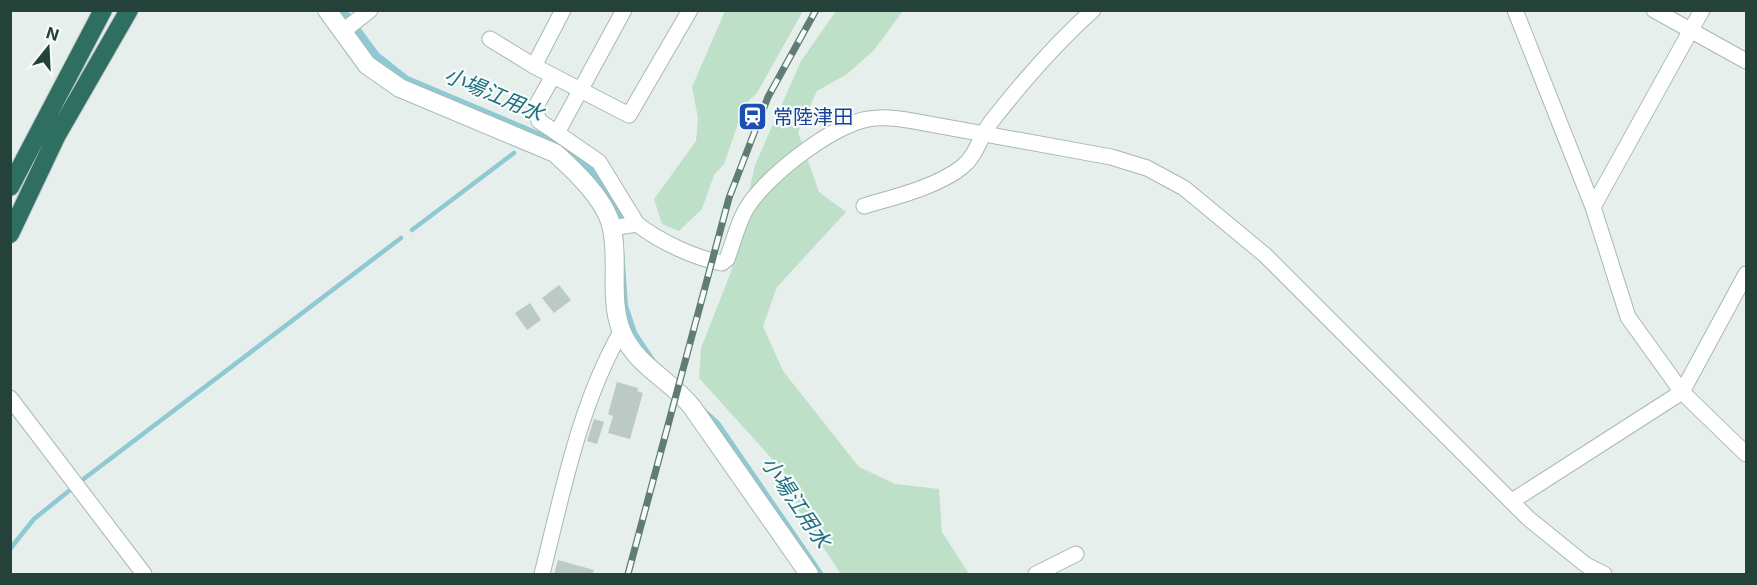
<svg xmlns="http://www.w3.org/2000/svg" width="1757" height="585" viewBox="0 0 1757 585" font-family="Inter,'Noto Sans JP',sans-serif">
<rect width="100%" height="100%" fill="#e6efeb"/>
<!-- green -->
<path fill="#bfe0c8" d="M725,11H803L757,93L745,104L724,164L714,175L702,209L679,231L662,224L654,199L696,141L698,118L692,87Z
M836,11H903L874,50L847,74L817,91L798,132L819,192L846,212L777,287L763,326L783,371L859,467L895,484L939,489L942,532L969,574H841L795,505L800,490L699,378L701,348L731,272L755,165L801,61Z"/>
<!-- water -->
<path fill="#8ec9d4" d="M337,11H348L379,53L408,76L562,141L559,148L405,84L372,58Z
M616,234L623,235L628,305L637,332L661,368L720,422L824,574H815L630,335L620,306Z"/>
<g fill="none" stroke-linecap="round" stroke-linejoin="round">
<!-- stream -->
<path stroke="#8ec9d4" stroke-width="4.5" d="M412,230L514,153
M81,481L401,238
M10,549L34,519L70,490"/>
<!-- canal -->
<path stroke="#8ec9d4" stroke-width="15" d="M575,153C599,169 614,192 620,220"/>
</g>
<!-- building -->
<path fill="#bbcac4" d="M559,285L571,300L554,313L542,298Z
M530,303L541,320L527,330L515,313Z
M617,382L638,388L637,391L643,393L630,439L608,433L613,416L608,414Z
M594,419L604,422L597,444L587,441Z
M558,560L594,570L592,574H554Z"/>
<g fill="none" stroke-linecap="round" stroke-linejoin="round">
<defs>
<path id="street" d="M563,10L534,66L629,115L690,10
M624,10L557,133L599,162L637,224
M1515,10L1593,207L1628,317L1682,392L1746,454
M1654,10L1746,61
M342,32L370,10
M490,39L534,66
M553,76L535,108L539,121L557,133
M864,206C894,197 937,187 962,167C977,155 979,138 991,122C1023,81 1054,45 1093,10
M1593,207L1702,10
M612,228L637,224C659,241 694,258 722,263L727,259C733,243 737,226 745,211C762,179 832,125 868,119C883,116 898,118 913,121L1111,157L1147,168L1184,188L1265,255L1528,518L1586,565L1604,574
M10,398L144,574
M1512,501L1682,392L1746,274
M542,574C563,491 579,405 622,330
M1036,574L1076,554"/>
<path id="secondary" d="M327,10L367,65L400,88L555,153C575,171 607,201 612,229C619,262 609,297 621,330C635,366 670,379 692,407L809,574"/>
<path id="highway" d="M10,187L103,10
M10,234L57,135L129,10"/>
</defs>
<!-- street casing -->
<use href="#street" stroke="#a8b8b2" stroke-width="17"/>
<!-- secondary casing -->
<use href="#secondary" stroke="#a4bbb3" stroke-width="20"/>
<!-- highway casing -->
<use href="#highway" stroke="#c2cac8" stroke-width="20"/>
<!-- street -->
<use href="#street" stroke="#fff" stroke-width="15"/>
<!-- secondary -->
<use href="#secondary" stroke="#fff" stroke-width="18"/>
<!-- highway -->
<use href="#highway" stroke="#2f6f62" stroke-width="18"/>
<defs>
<path id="rail" d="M628,574L729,198L768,97L816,10"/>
</defs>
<!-- rail casing -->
<use href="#rail" stroke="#5f7d75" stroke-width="7"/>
<!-- rail -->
<use href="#rail" stroke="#f7fbf9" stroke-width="4.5" stroke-dasharray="14" stroke-linecap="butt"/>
</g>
<!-- icons -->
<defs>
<symbol id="station-square" viewBox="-11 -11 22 22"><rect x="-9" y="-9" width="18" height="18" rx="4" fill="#1a4fb4" stroke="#f7fbf9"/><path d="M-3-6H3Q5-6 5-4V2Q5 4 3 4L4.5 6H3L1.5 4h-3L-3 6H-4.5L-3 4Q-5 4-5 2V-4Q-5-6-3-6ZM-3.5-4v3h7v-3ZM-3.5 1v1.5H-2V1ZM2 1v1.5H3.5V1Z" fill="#fff"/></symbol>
</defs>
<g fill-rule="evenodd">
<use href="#station-square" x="736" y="100" width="33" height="33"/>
</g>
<g text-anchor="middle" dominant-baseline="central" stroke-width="4.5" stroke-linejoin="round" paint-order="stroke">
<!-- transit labels -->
<g font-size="20" fill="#164399" stroke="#f7fbf9" text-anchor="start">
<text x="773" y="117">常陸津田</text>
</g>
<!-- water labels -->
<g font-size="21" font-style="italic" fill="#1c6f80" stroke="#f7fbf9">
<text transform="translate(494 94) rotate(23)">小場江用水</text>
<text transform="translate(796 502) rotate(56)">小場江用水</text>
</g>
</g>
<!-- border -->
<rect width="1757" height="585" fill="none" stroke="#24423a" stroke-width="24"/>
<!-- north arrow -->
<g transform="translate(48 48) rotate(18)" stroke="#f7fbf9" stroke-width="4.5" paint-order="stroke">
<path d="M0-4.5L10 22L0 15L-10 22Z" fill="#24423a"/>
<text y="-9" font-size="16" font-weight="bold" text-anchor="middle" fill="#24423a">N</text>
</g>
</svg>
